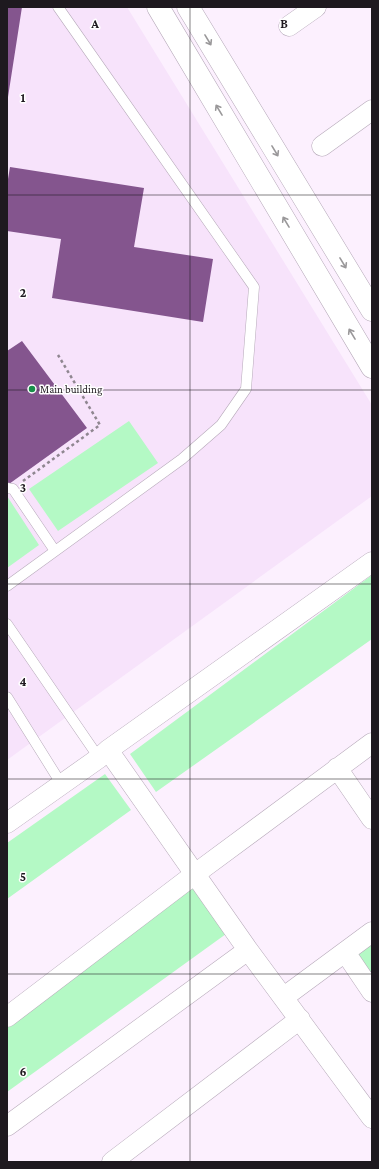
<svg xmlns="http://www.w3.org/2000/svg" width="379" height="1169" viewBox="0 0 379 1169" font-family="'Crimson Pro',serif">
<rect width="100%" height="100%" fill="#fcf0fe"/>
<!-- built -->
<path fill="#f7e3fb" d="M7,7H127L372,405V496L7,760Z"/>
<!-- green -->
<path fill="#b4f9c5" d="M129,421L158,463L58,531L29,489Z
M7,496L39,545L7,568Z
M372,575V639L156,792L130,754Z
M105,774L131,810L7,899V843Z
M186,879L226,934L7,1092V1008Z
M372,940V978L354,953Z"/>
<!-- building -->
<path fill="#84558e" d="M7,7H22L8,97L7,96Z
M10,167L144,188L134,247L213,259L203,322L52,298L61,239L7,231V185Z
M22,341L87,428L9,484L7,483V351Z"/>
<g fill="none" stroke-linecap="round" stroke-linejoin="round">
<defs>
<path id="lane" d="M7,488L13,489L55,551
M7,586L182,459L221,425L246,389L254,287L58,7
M7,624L99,758
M7,697L62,785"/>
<path id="street" d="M289,26L316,7
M322,146L372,110
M108,750L248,950L372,1118
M337,768L372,819
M7,823L99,758L108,750L372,562
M345,952L372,992
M284,997L372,932
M7,1017L195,874L372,743
M7,1126L248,950
M112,1162L300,1019"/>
<path id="secondary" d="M158,7L372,367
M188,7L372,310"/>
</defs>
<!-- lane casing -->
<use href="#lane" stroke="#b6a9b9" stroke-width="11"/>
<!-- street casing -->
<use href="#street" stroke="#b6a9b9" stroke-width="21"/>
<!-- secondary casing -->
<use href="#secondary" stroke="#b6a9b9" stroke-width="23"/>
<!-- path -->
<path stroke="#8f8690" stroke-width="2.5" stroke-dasharray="3 3" stroke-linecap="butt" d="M23,481L100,425L58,355"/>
<!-- lane -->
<use href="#lane" stroke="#fff" stroke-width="10"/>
<!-- street -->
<use href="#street" stroke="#fff" stroke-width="20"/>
<!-- secondary -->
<use href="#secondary" stroke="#fff" stroke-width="22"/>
</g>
<!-- one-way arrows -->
<defs><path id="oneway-shaft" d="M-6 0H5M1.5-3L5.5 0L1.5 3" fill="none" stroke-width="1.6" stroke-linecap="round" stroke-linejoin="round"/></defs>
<g stroke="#9a989a">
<use href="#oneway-shaft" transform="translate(208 40) rotate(59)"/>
<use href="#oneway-shaft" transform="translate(219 110) rotate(-121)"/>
<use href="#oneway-shaft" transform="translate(275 151) rotate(59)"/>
<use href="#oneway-shaft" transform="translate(286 222) rotate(-121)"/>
<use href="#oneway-shaft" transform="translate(343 263) rotate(59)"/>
<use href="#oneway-shaft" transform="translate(352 334) rotate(-121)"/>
</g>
<!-- grid -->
<path fill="none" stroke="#1e191f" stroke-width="1" stroke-opacity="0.55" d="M190,7V1162M7,195H372M7,390H372M7,584H372M7,779H372M7,974H372"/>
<!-- markers -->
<circle fill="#188f4a" stroke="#fff" stroke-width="1.5" cx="32" cy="389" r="4"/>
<g text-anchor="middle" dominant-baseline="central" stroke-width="3" stroke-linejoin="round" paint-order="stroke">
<!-- poi labels -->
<g font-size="11" fill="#1e191f" stroke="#fff" text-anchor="start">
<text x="40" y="389">Main building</text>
</g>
</g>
<g font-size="13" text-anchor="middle" font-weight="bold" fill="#1e191f" stroke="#fff" stroke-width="3" stroke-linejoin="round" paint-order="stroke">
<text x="95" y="28">A</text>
<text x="284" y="28">B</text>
<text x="23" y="102">1</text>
<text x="23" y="297">2</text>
<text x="23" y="492">3</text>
<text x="23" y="686">4</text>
<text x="23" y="881">5</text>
<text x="23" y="1076">6</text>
</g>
<!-- border -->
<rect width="379" height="1169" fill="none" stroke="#1e191f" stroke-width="16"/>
</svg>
